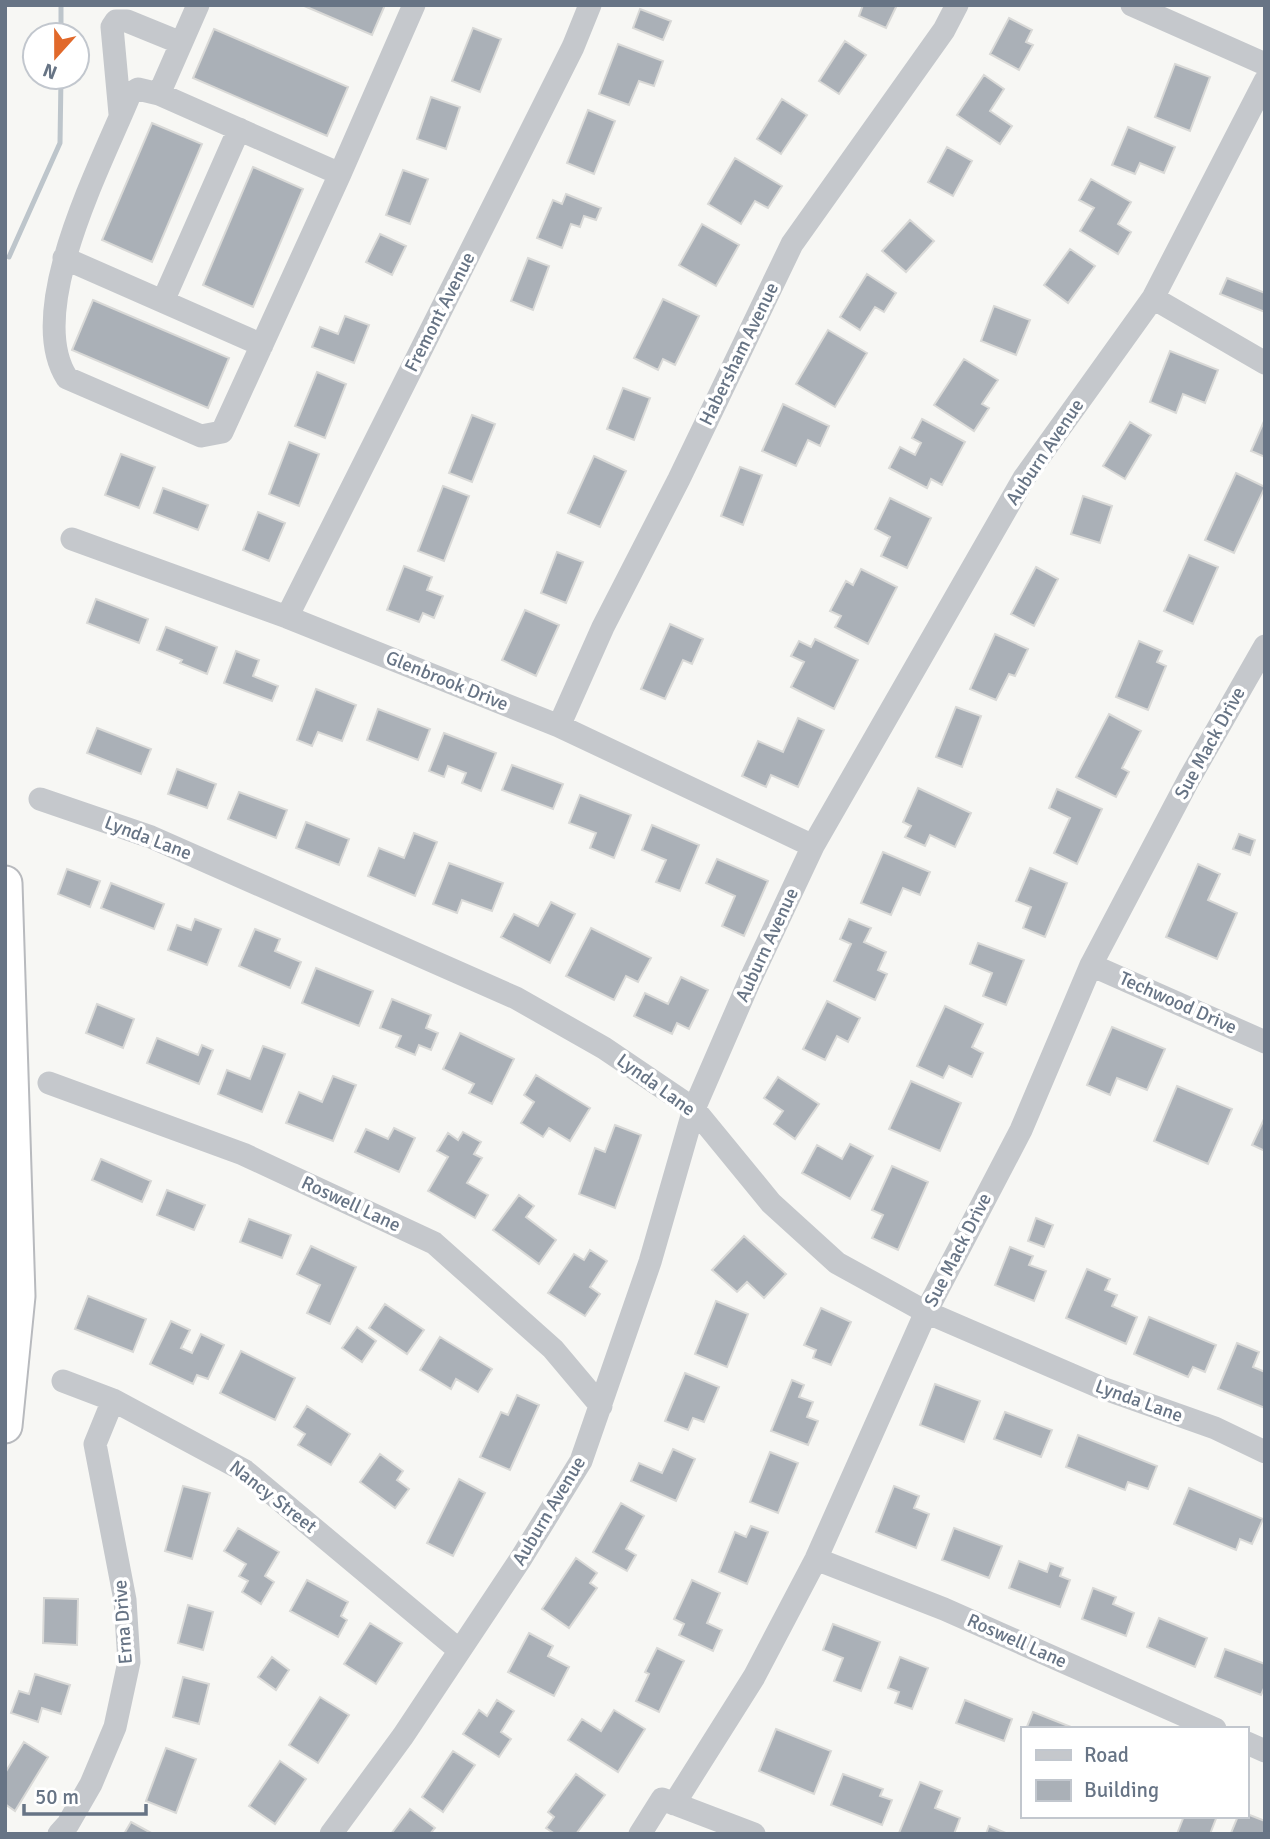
<svg xmlns="http://www.w3.org/2000/svg" width="1270" height="1839" viewBox="0 0 1270 1839" font-family="Signika,sans-serif">
<rect width="100%" height="100%" fill="#f7f7f4"/>
<g fill="none" stroke-linecap="round" stroke-linejoin="round">
<!-- stream -->
<path stroke="#bdc5cb" stroke-width="5" d="M61,35V5
M9,257L60,143L61,77"/>
</g>
<!-- building -->
<path fill="#aab0b7" stroke="#d9d9d7" stroke-width="2" d="M302,5H385L372,35Z
M863,5H897L886,28L859,16Z
M640,9L671,21L663,40L633,28Z
M1009,18L1032,30L1026,42L1033,45L1019,70L990,54Z
M473,28L501,39L480,92L452,81Z
M214,29L348,87L327,136L193,78Z
M845,41L866,55L839,94L819,81Z
M618,44L663,61L654,86L639,81L629,105L599,94Z
M1175,64L1210,77L1190,131L1155,117Z
M984,75L1004,89L990,111L1012,126L1000,144L957,115Z
M431,97L460,107L446,149L417,139Z
M782,99L807,115L781,154L757,139Z
M588,110L615,121L594,174L567,163Z
M152,123L202,144L152,262L102,240Z
M1128,127L1175,147L1164,173L1140,163L1135,174L1112,165Z
M947,147L972,161L953,196L928,182Z
M735,158L782,186L768,208L755,201L741,224L708,204Z
M253,167L303,189L253,307L203,285Z
M403,170L428,179L410,224L386,215Z
M1091,179L1131,202L1118,224L1131,232L1118,254L1080,231L1094,208L1079,200Z
M566,194L601,208L596,220L584,216L580,227L571,224L562,248L537,238L553,200L562,204Z
M910,220L934,241L906,272L882,251Z
M702,224L739,245L716,286L679,265Z
M380,234L406,246L392,275L366,262Z
M1070,249L1095,266L1068,303L1044,285Z
M528,258L549,266L533,310L511,301Z
M867,274L896,293L884,312L875,307L860,330L840,317Z
M1227,278L1265,293V312L1220,294Z
M663,299L699,316L675,365L663,359L658,370L634,358Z
M93,300L229,358L208,408L72,350Z
M994,306L1030,320L1016,355L981,341Z
M345,316L369,325L354,363L312,347L320,327L338,334Z
M828,330L867,353L835,407L796,384Z
M1170,351L1218,370L1205,403L1183,394L1176,413L1150,402Z
M964,359L998,380L982,404L989,408L974,431L934,405Z
M317,372L346,384L325,438L295,426Z
M623,388L650,398L634,440L607,429Z
M783,404L829,426L820,446L808,440L796,466L762,451Z
M472,415L495,424L472,482L449,473Z
M922,419L965,442L942,485L931,479L927,488L889,468L900,447L915,455L921,443L912,438Z
M1265,419V457L1251,451Z
M1130,422L1151,435L1125,479L1103,466Z
M289,442L319,454L299,506L269,494Z
M121,454L155,467L139,508L105,495Z
M594,456L626,471L600,527L568,513Z
M740,467L762,475L743,525L721,516Z
M1236,473L1265,487L1234,553L1205,540Z
M443,486L469,496L444,561L418,551Z
M163,488L208,505L198,530L154,513Z
M1083,496L1112,506L1100,543L1071,534Z
M890,498L931,518L907,568L881,556L890,537L875,529Z
M258,512L285,523L269,561L243,550Z
M557,552L583,562L566,603L541,593Z
M1189,555L1218,567L1193,624L1164,611Z
M404,566L432,577L427,590L443,596L434,618L423,613L419,622L387,610Z
M1036,567L1058,579L1034,626L1011,614Z
M861,569L897,587L868,644L835,627L841,616L830,611L846,581L853,585Z
M96,599L148,619L139,643L87,623Z
M525,610L559,625L536,676L502,660Z
M670,624L703,639L692,664L683,660L665,699L641,689Z
M166,627L217,647L207,674L180,663L182,660L157,650Z
M995,634L1028,649L1015,676L1009,674L996,700L970,689Z
M815,639L858,660L834,709L791,687L804,662L791,656L799,641L811,647Z
M1139,641L1162,651L1157,662L1166,666L1148,710L1116,697Z
M236,651L259,660L253,676L278,686L272,701L224,683Z
M316,689L356,705L342,741L318,732L312,746L297,740Z
M956,707L981,716L962,767L936,757Z
M378,709L430,729L418,760L367,740Z
M1109,714L1141,731L1122,768L1129,772L1116,797L1076,777Z
M798,718L824,730L798,787L771,775L766,787L742,776L758,741L783,752Z
M97,728L151,749L141,774L87,753Z
M444,733L496,753L481,791L462,783L466,773L448,766L444,777L429,771Z
M512,765L563,784L553,809L502,790Z
M177,769L216,784L207,808L168,794Z
M918,788L971,813L955,847L930,835L925,846L905,837L911,826L903,822Z
M1057,789L1102,809L1077,864L1054,853L1070,818L1049,808Z
M239,792L287,810L276,838L228,819Z
M580,795L631,815L614,858L590,848L596,833L569,823Z
M306,822L349,839L339,865L296,848Z
M652,825L699,845L680,891L656,882L666,860L642,850Z
M414,833L437,842L415,896L368,876L379,848L404,858Z
M1239,834L1255,840L1250,855L1233,849Z
M883,852L930,872L920,895L903,888L891,915L861,903Z
M717,859L768,881L744,936L722,926L735,896L706,883Z
M449,863L503,883L492,911L462,900L457,913L433,904Z
M1198,864L1220,874L1208,900L1237,913L1217,959L1166,937Z
M1030,868L1067,883L1045,937L1023,928L1031,907L1016,901Z
M67,869L100,881L90,907L58,894Z
M111,883L164,904L154,929L101,908Z
M551,902L575,914L550,963L501,937L514,914L538,926Z
M195,919L221,929L207,965L168,950L177,925L191,930Z
M849,919L871,928L864,942L886,952L878,970L887,974L875,1000L834,981L851,944L840,939Z
M591,928L651,958L638,982L626,976L614,1000L566,976Z
M255,929L280,939L275,951L301,962L290,988L239,966Z
M978,943L1024,960L1006,1005L983,996L992,973L970,964Z
M316,968L373,991L359,1026L302,1003Z
M681,977L708,990L689,1029L677,1023L672,1034L634,1016L645,993L668,1004Z
M392,999L431,1015L426,1028L438,1033L431,1050L419,1045L415,1055L396,1047L401,1036L380,1028Z
M827,1001L860,1018L848,1042L837,1036L825,1060L803,1049Z
M97,1004L134,1019L123,1048L86,1033Z
M945,1006L983,1024L972,1047L983,1053L972,1077L949,1066L943,1078L917,1066Z
M1112,1027L1165,1049L1147,1090L1117,1078L1110,1095L1087,1085Z
M460,1033L514,1059L492,1104L469,1093L474,1084L443,1069Z
M157,1038L198,1055L202,1045L213,1050L199,1084L147,1063Z
M263,1046L285,1054L262,1112L218,1094L227,1070L250,1079Z
M536,1075L590,1108L570,1141L549,1128L543,1137L521,1123L534,1102L524,1095Z
M333,1076L356,1085L333,1141L286,1123L299,1092L322,1102Z
M778,1077L819,1104L795,1139L774,1124L783,1111L764,1098Z
M911,1081L961,1103L940,1151L889,1129Z
M1177,1086L1232,1109L1208,1164L1154,1141Z
M1265,1117V1151L1252,1145Z
M615,1125L641,1135L615,1208L579,1194L595,1148L605,1152Z
M394,1128L415,1138L399,1172L355,1152L366,1129L388,1139Z
M463,1132L481,1142L474,1154L482,1158L467,1183L488,1195L475,1218L428,1191L448,1157L437,1151L448,1133L458,1140Z
M850,1144L873,1156L850,1199L802,1173L817,1145L842,1159Z
M101,1159L151,1181L142,1202L92,1180Z
M892,1166L928,1182L898,1250L872,1238L883,1215L872,1210Z
M167,1190L205,1205L194,1230L157,1215Z
M519,1195L534,1206L526,1217L556,1240L539,1264L493,1230Z
M1036,1218L1053,1225L1044,1247L1028,1241Z
M249,1219L291,1235L282,1258L240,1242Z
M744,1236L786,1274L764,1298L747,1282L737,1292L712,1270Z
M311,1246L356,1267L330,1324L307,1313L320,1285L297,1274Z
M1010,1247L1033,1256L1029,1265L1046,1271L1034,1301L995,1285Z
M590,1250L607,1261L590,1287L600,1294L585,1316L548,1293L574,1254L584,1260Z
M1087,1269L1110,1279L1105,1290L1117,1295L1112,1306L1137,1317L1126,1344L1066,1318Z
M88,1296L146,1319L133,1352L75,1329Z
M716,1301L748,1314L727,1367L695,1354Z
M385,1304L424,1330L407,1354L369,1328Z
M821,1308L851,1322L831,1365L813,1358L816,1350L804,1345Z
M1149,1317L1216,1345L1205,1372L1193,1367L1188,1377L1134,1354Z
M171,1321L190,1330L181,1348L192,1353L201,1334L224,1345L208,1379L197,1375L193,1384L150,1364Z
M357,1327L376,1341L362,1362L342,1348Z
M440,1337L492,1369L478,1392L456,1379L451,1389L420,1370Z
M1237,1343L1259,1352L1253,1367L1265,1372V1408L1218,1389Z
M241,1351L295,1378L275,1420L220,1393Z
M685,1373L719,1387L704,1422L693,1418L688,1430L665,1421Z
M792,1380L804,1385L799,1397L813,1402L807,1417L818,1421L808,1445L771,1431Z
M935,1384L980,1401L964,1442L920,1425Z
M517,1395L539,1405L510,1470L480,1457L501,1412L508,1415Z
M307,1406L350,1434L331,1465L298,1445L305,1434L294,1427Z
M1005,1412L1052,1430L1041,1457L994,1439Z
M1078,1435L1157,1466L1148,1489L1128,1482L1125,1490L1066,1467Z
M673,1449L695,1459L676,1501L631,1481L639,1463L662,1473Z
M770,1452L798,1463L778,1513L750,1502Z
M380,1454L403,1471L397,1480L409,1489L395,1508L360,1482Z
M459,1479L485,1493L453,1556L427,1543Z
M183,1486L210,1493L192,1559L165,1551Z
M894,1486L919,1496L914,1508L929,1514L916,1548L876,1532Z
M1189,1488L1263,1519L1252,1544L1240,1539L1236,1550L1174,1524Z
M621,1503L644,1516L626,1549L636,1555L627,1571L593,1552Z
M751,1526L768,1532L747,1584L719,1572L735,1532L746,1537Z
M238,1528L279,1552L265,1576L274,1582L261,1604L242,1592L248,1581L239,1576L246,1564L224,1551Z
M954,1528L1002,1546L989,1578L942,1560Z
M576,1558L597,1573L590,1583L597,1588L569,1628L542,1609Z
M1019,1561L1047,1572L1050,1563L1063,1568L1060,1576L1070,1580L1060,1607L1009,1588Z
M307,1580L348,1602L341,1616L347,1620L338,1637L290,1611Z
M692,1580L720,1593L707,1623L722,1630L713,1651L679,1635L684,1624L674,1619Z
M1093,1588L1116,1597L1113,1604L1134,1613L1126,1636L1082,1619Z
M44,1598L78,1599L77,1645L43,1643Z
M188,1605L213,1612L203,1650L178,1643Z
M1159,1618L1207,1638L1195,1667L1147,1647Z
M370,1623L402,1643L376,1684L344,1664Z
M833,1624L880,1642L861,1691L834,1681L843,1658L823,1650Z
M529,1633L553,1646L548,1656L569,1667L554,1696L508,1672Z
M657,1648L684,1661L659,1712L636,1701L649,1674L645,1672Z
M1225,1649L1265,1664V1686L1261,1695L1215,1677Z
M272,1657L289,1670L276,1690L258,1677Z
M900,1657L928,1668L912,1709L895,1703L899,1692L888,1688Z
M35,1674L70,1685L61,1714L42,1708L38,1722L11,1713L19,1691L29,1694Z
M183,1677L209,1684L199,1724L173,1717Z
M320,1697L349,1715L318,1763L289,1745Z
M497,1700L514,1711L501,1732L511,1739L499,1757L463,1734L479,1710L487,1716Z
M965,1700L1012,1719L1004,1741L956,1723Z
M614,1710L645,1729L618,1772L568,1740L582,1719L601,1731Z
M1033,1712L1076,1729H1026Z
M776,1729L831,1751L814,1794L759,1771Z
M24,1742L48,1757L15,1811L5,1804V1773Z
M166,1748L196,1759L176,1813L146,1801Z
M453,1751L475,1765L443,1812L422,1797Z
M280,1761L306,1779L275,1824L249,1806Z
M576,1774L605,1795L576,1834H555L546,1828L554,1817L548,1812Z
M843,1774L883,1789L880,1796L892,1800L882,1825L831,1805Z
M920,1782L942,1791L935,1808L960,1818L954,1834L899,1833Z
M410,1809L435,1828L430,1834H391Z
M1247,1814L1265,1821V1834L1231,1833L1238,1816H1247Z
M1184,1816H1217L1210,1834H1177Z
M131,1822L153,1834H124Z
M989,1826L1008,1834H986Z"/>
<g fill="none" stroke-linecap="round" stroke-linejoin="round">
<defs>
<path id="highway" d="M5,883L18,1296L5,1426"/>
</defs>
<!-- highway casing -->
<use href="#highway" stroke="#b8babe" stroke-width="37"/>
<!-- minor -->
<path stroke="#c5c8cc" stroke-width="23" d="M198,5L159,94L340,174L414,5
M1132,5L1265,64
M159,94L138,89L130,94C103,161 23,310 67,378L201,436L222,432L340,174
M120,114L112,27L116,21H127L181,43
M64,258L262,345
M1153,298L1265,363
M163,301L239,129
M72,539L287,617L559,726L813,846
M287,617L573,47L590,5
M559,726L603,627L679,479L792,244L944,30L957,5
M40,799L151,837L516,998L604,1048L694,1109L771,1203L837,1263L926,1312L1102,1388L1215,1428L1265,1452
M1091,965L1265,1042
M49,1083L243,1154L434,1243L553,1349L601,1406
M63,1381L113,1400L245,1471L459,1650
M816,1559L944,1609L1215,1729
M1247,1743L1265,1751
M674,1804L754,1677L816,1559L926,1312L1021,1130L1091,965L1189,779L1265,646
M59,1834L68,1824L91,1784L115,1727L129,1662L125,1600L95,1444L113,1400
M331,1834L403,1736L520,1560L581,1461L650,1262L694,1109L750,980L813,846L1024,478L1153,298L1265,81
M640,1834L662,1799L754,1834"/>
<!-- highway -->
<use href="#highway" stroke="#fff" stroke-width="33"/>
</g>
<g text-anchor="middle" dominant-baseline="central" stroke-width="7" stroke-linejoin="round" paint-order="stroke">
<!-- street labels -->
<g font-size="19" fill="#677485" stroke="#fff">
<text transform="translate(440 312) rotate(-63)">Fremont Avenue</text>
<text transform="translate(739 354) rotate(-64)">Habersham Avenue</text>
<text transform="translate(1045 452) rotate(-56)">Auburn Avenue</text>
<text transform="translate(447 681) rotate(22)">Glenbrook Drive</text>
<text transform="translate(1210 743) rotate(-61)">Sue Mack Drive</text>
<text transform="translate(148 838) rotate(21)">Lynda Lane</text>
<text transform="translate(767 945) rotate(-65)">Auburn Avenue</text>
<text transform="translate(1178 1003) rotate(24)">Techwood Drive</text>
<text transform="translate(656 1085) rotate(36)">Lynda Lane</text>
<text transform="translate(351 1204) rotate(25)">Roswell Lane</text>
<text transform="translate(958 1250) rotate(-63)">Sue Mack Drive</text>
<text transform="translate(1139 1401) rotate(20)">Lynda Lane</text>
<text transform="translate(273 1497) rotate(38)">Nancy Street</text>
<text transform="translate(549 1511) rotate(-59)">Auburn Avenue</text>
<text transform="translate(123 1622) rotate(-94)">Erna Drive</text>
<text transform="translate(1017 1641) rotate(24)">Roswell Lane</text>
</g>
</g>
<!-- border -->
<rect width="1270" height="1839" fill="none" stroke="#677485" stroke-width="14"/>
<!-- legend -->
<rect x="1021" y="1727" width="228" height="91" fill="#ffffff" stroke="#c2c7ce" stroke-width="2"/>
<rect x="1036" y="1750" width="35" height="10" fill="#c5c8cc" stroke="#c2c7ce" stroke-width="2"/>
<text x="1084" y="1762" font-size="21" fill="#677485">Road</text>
<rect x="1036" y="1780" width="35" height="21" fill="#aab0b7" stroke="#c2c7ce" stroke-width="2"/>
<text x="1084" y="1797" font-size="21" fill="#677485">Building</text>
<!-- north arrow -->
<g transform="translate(56 56) rotate(201)"><circle r="33" fill="#ffffff" stroke="#c2c7ce" stroke-width="2"/>
<path d="M0-5L12 26L0 18L-12 26Z" fill="#e1692b"/>
<text y="-10" font-size="19" font-weight="bold" text-anchor="middle" fill="#677485">N</text>
</g>
<!-- scale -->
<path d="M24 1804v10h122v-10" fill="none" stroke="#677485" stroke-width="3.5"/>
<text x="35" y="1804" font-size="21" fill="#677485" stroke="#ffffff" stroke-width="5" paint-order="stroke">50 m</text>
</svg>
